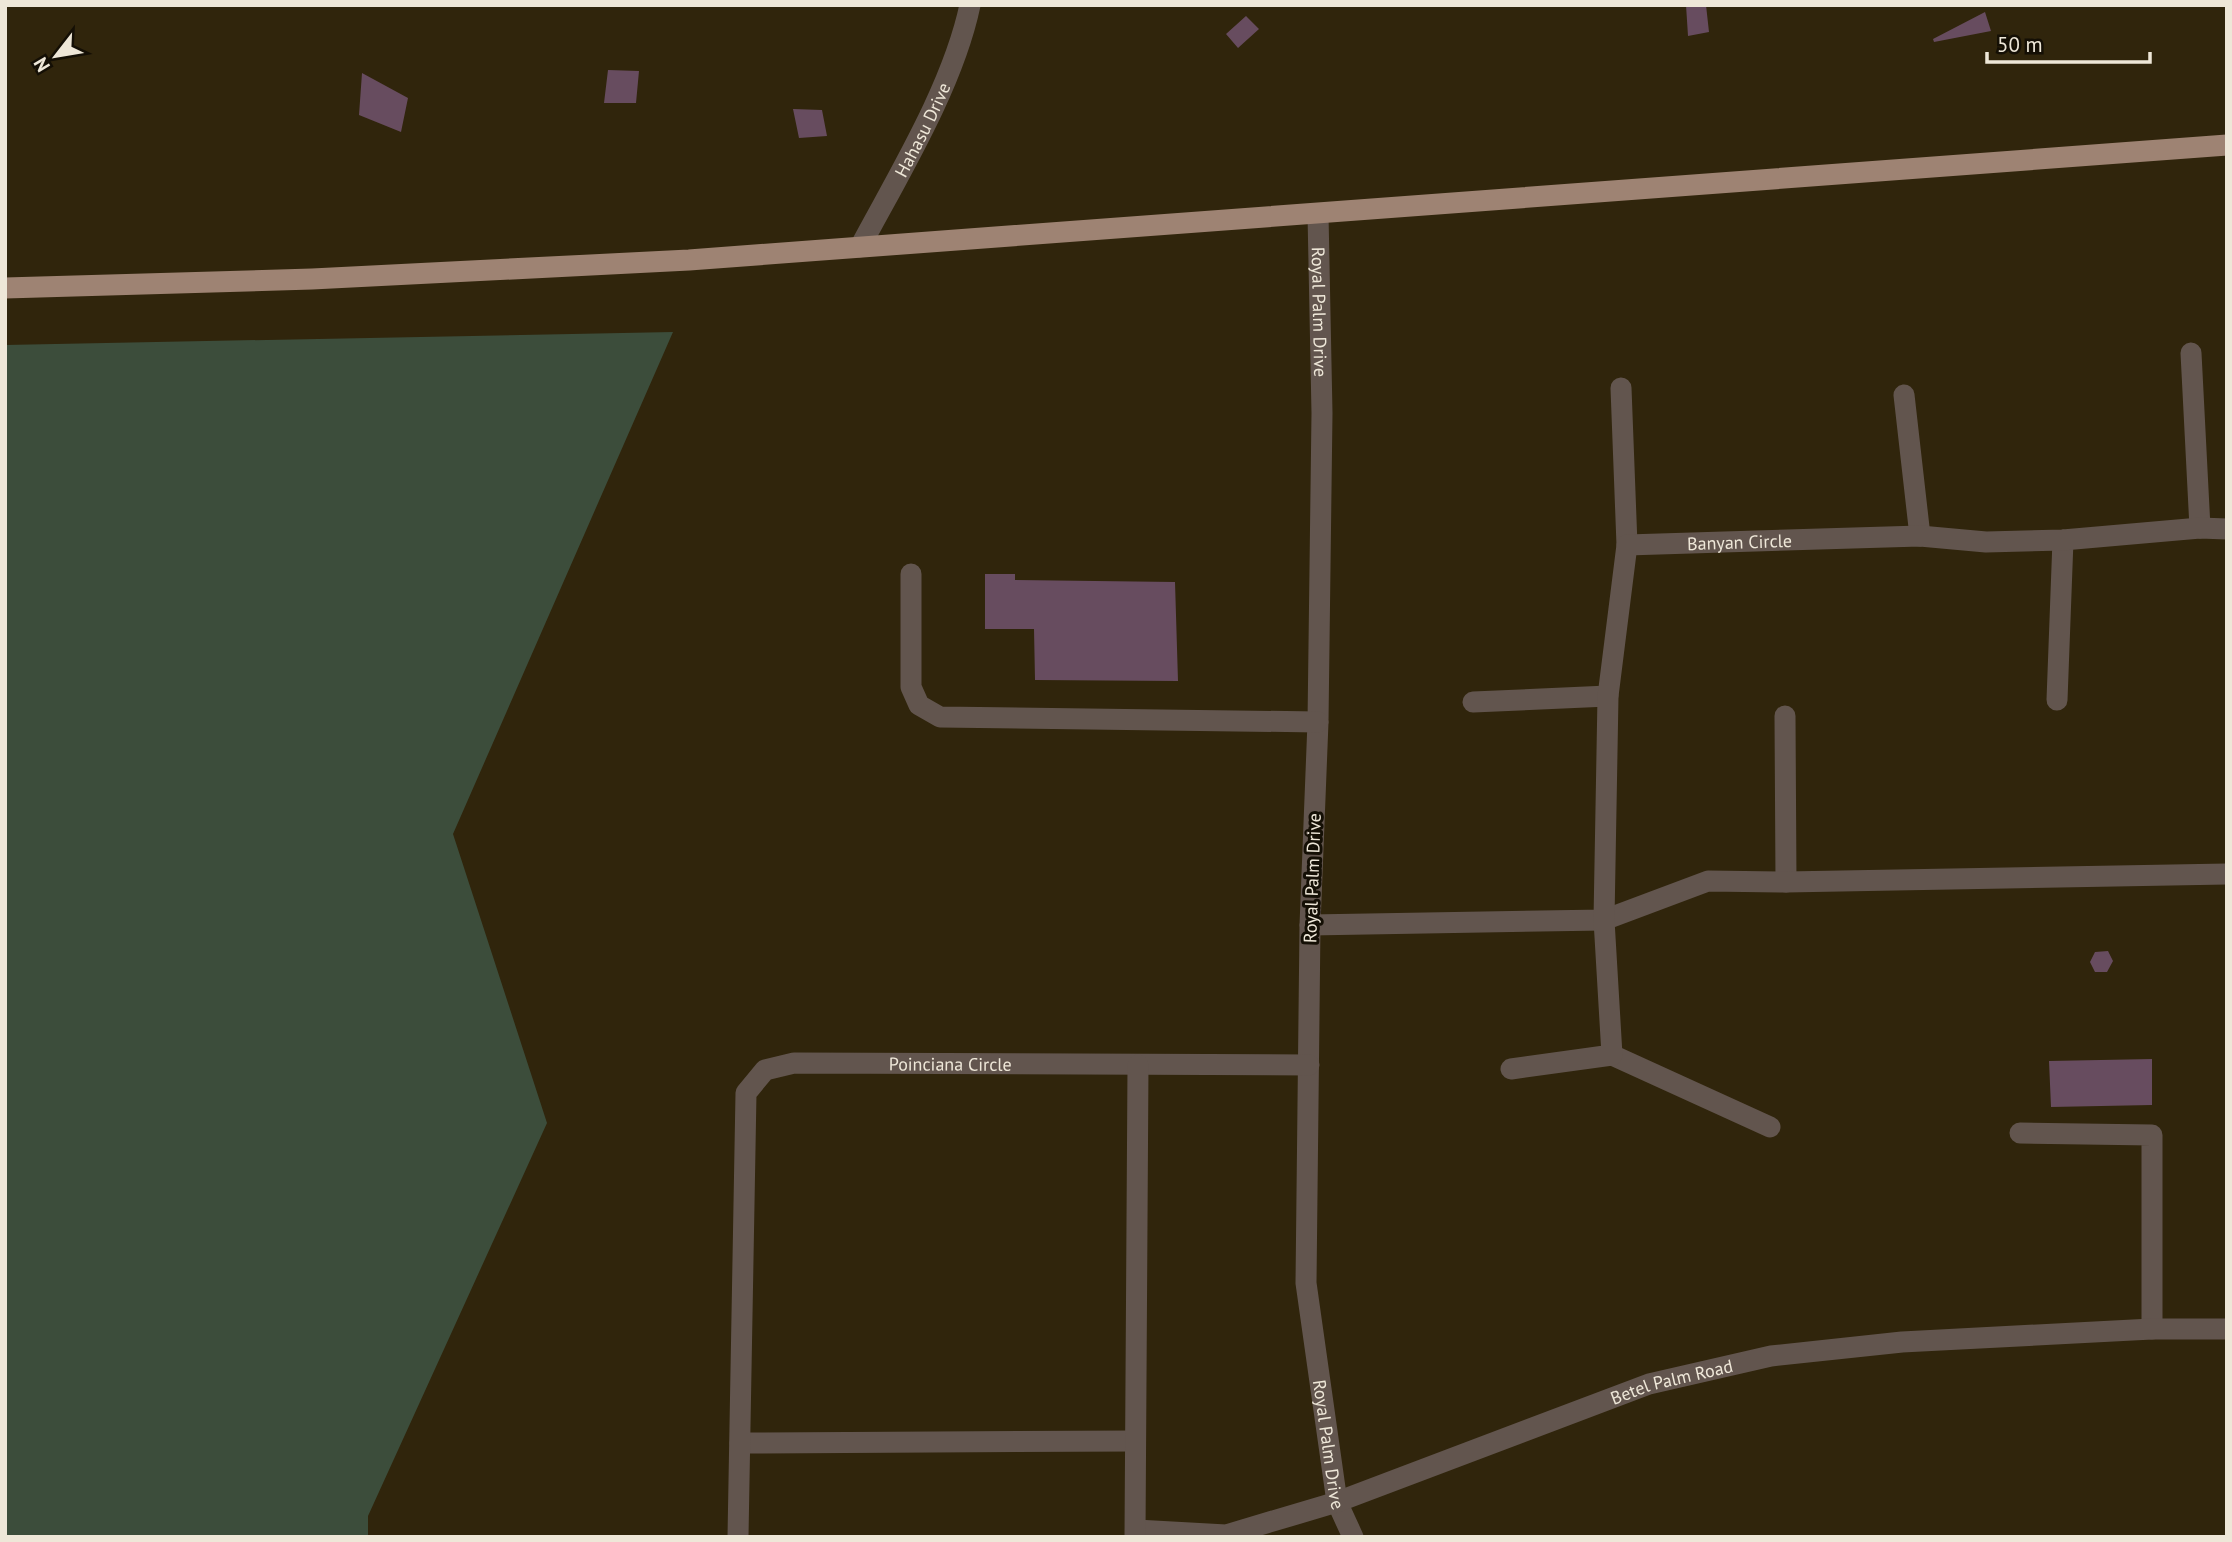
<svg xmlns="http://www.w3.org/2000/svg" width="2232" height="1542" viewBox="0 0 2232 1542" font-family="'PT Sans',sans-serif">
<rect width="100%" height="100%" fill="#30250c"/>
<!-- green -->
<path fill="#3c4d3b" d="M673,332L453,834L547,1123L368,1516V1537H5V345Z"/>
<!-- building -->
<path fill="#674c5f" d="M1686,5H1706L1709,32L1688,36Z
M1985,12L1991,31L1934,42L1933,39Z
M1246,16L1259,29L1238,48L1226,34Z
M608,70L639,71L636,103H604Z
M362,73L408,98L401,132L359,115Z
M793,109L822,110L827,136L799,138Z
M985,574H1015V580L1175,582L1178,681L1035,680L1034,629H985Z
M2108,951L2113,961L2107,972H2095L2090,962L2095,952Z
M2152,1059V1105L2051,1107L2049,1061Z"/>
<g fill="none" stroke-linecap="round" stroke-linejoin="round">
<!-- minor -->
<g stroke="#62554e" stroke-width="21">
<path id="s1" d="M1318,214L1322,413L1318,722L1310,925L1306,1283L1337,1502L1353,1537"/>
<path id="s2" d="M860,247C899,174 953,86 970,5"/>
<path d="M2191,353L2200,528"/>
<path d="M1621,388L1627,545"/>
<path d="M1904,395L1920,536"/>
<path d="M911,574V687L919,705L940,717L1318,722"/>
<path d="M2057,700L2063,540"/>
<path d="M1473,702L1608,696"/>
<path d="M1785,716L1786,882"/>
<path d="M1310,925L1604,920L1708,881L1786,882L2227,874"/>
<path d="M1612,1055L1770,1127"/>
<path id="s3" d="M1511,1069L1612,1055L1604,920L1608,696L1627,545L1920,536L1986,542L2063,540L2200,528L2227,529"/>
<path d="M2020,1133L2152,1135V1329"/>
<path d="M740,1443L1135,1441"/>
<path id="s4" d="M1136,1530L1226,1535L1337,1502L1649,1384L1771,1356L1902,1342L2152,1329H2227"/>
<path id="s5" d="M738,1537L746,1093L765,1070L794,1063L1309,1065"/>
<path d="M1135,1537L1138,1065"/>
</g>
<!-- major -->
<path stroke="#9e8373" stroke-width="21" d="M5,288L312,279L689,260L2227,145"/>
</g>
<g text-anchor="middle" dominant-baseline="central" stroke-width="6" stroke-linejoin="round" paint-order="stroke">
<!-- street labels -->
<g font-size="18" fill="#eee7d8" stroke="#140f05">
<text stroke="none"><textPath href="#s2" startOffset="133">Hahasu Drive</textPath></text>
<text stroke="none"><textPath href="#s1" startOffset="98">Royal Palm Drive</textPath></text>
<text stroke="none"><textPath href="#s3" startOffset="726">Banyan Circle</textPath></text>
<text transform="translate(1312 878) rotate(-88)">Royal Palm Drive</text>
<text stroke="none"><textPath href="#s5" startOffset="660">Poinciana Circle</textPath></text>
<text stroke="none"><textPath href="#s4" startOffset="562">Betel Palm Road</textPath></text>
<text stroke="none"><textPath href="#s1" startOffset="1232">Royal Palm Drive</textPath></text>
</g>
</g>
<!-- border -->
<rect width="2232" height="1542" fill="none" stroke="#eee7d8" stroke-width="14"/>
<!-- north arrow -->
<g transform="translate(56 56) rotate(239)" stroke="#140f05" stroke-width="5" paint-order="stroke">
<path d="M0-5L12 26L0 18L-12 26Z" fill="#eee7d8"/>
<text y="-10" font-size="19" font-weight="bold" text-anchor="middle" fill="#eee7d8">N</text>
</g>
<!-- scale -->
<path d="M1987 52v10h163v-10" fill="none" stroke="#eee7d8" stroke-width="3.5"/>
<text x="1997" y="52" font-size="21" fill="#eee7d8" stroke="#140f05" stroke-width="5" paint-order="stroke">50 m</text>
</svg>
